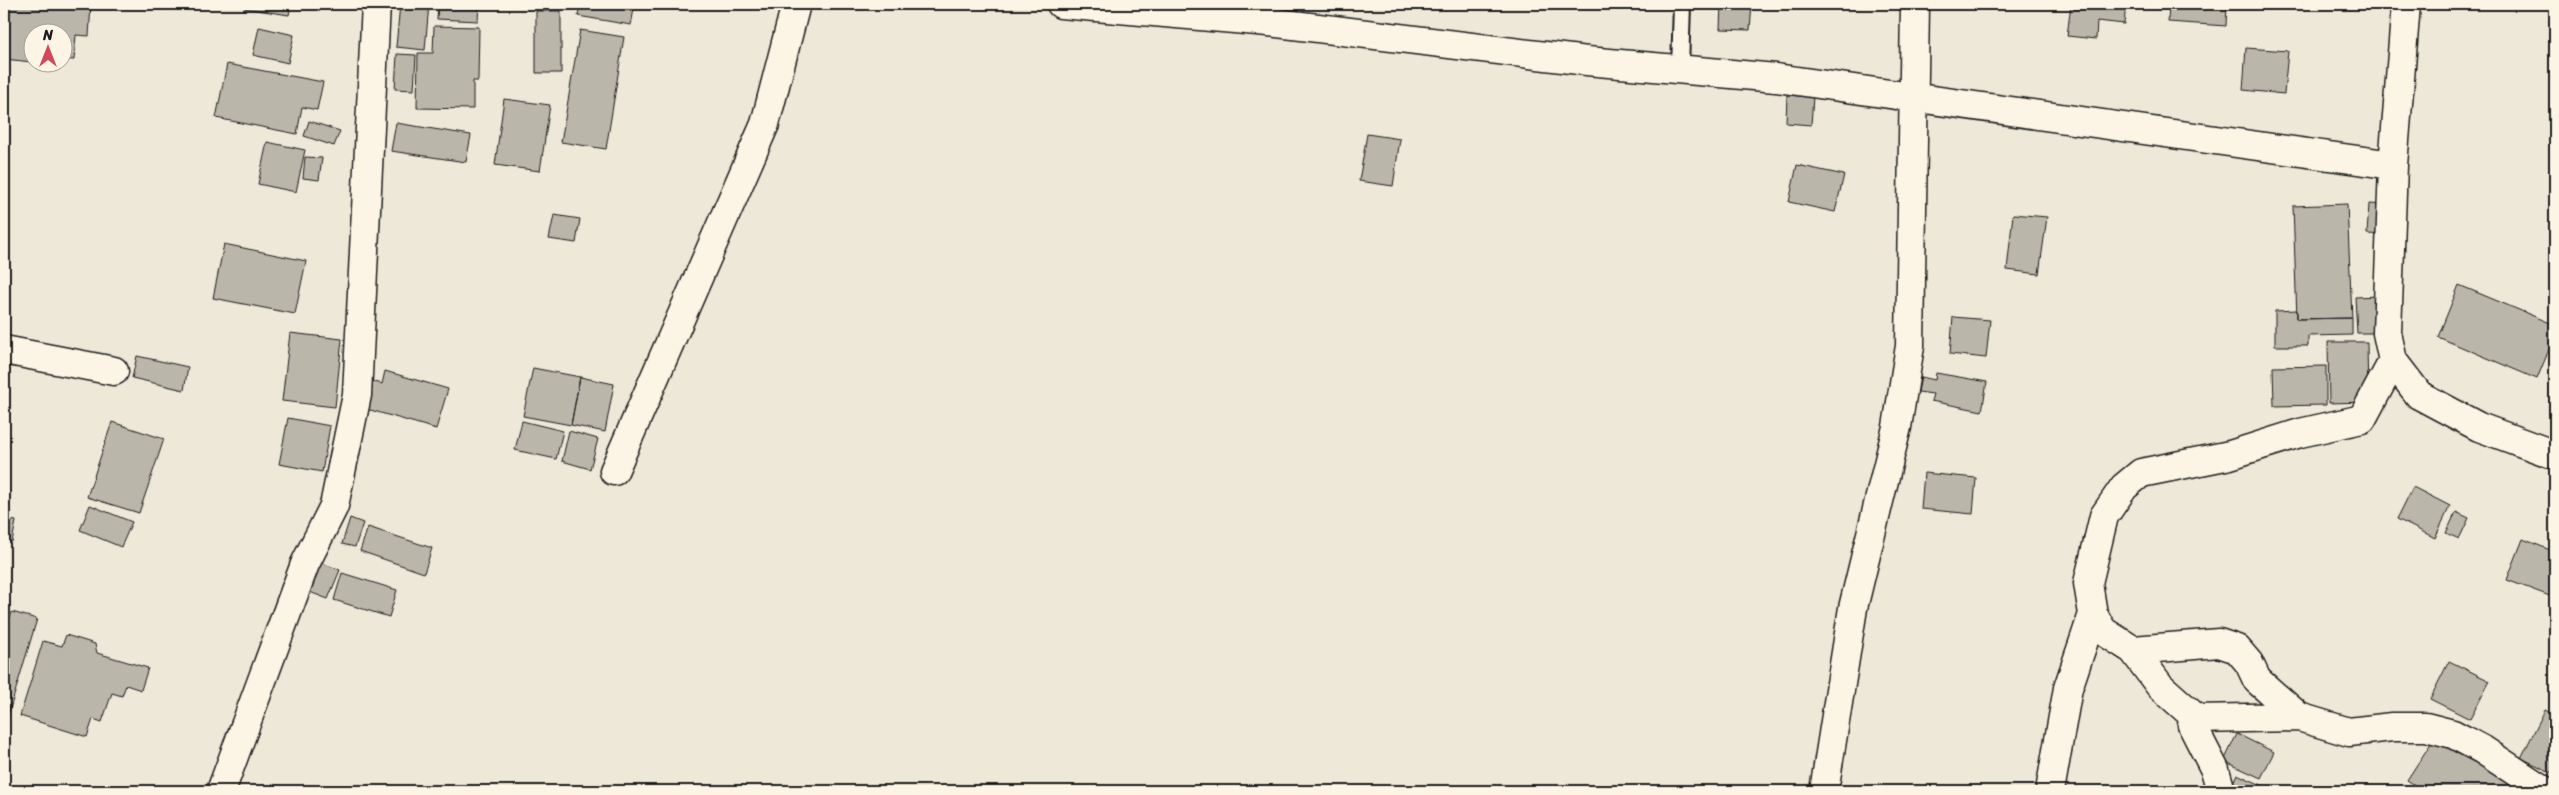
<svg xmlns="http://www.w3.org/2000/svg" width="2559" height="795" viewBox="0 0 2559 795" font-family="Sriracha,sans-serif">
<rect width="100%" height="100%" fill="#eee8d9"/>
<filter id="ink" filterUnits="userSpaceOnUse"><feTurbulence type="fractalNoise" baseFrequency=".02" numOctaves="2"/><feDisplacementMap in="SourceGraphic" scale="10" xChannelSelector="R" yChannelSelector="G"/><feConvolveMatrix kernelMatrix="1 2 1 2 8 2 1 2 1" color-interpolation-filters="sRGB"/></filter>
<g filter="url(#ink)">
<!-- building -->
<path fill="#bab6aa" stroke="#1c1c1c" d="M4,4H91L89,36L76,35L74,60L62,59V32L37,31L32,32V62L4,59Z
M245,4H291L289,15L244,8Z
M400,4H429L425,50L396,47Z
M438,4H479L478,21L437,19Z
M580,4H635L631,25L578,16Z
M1721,4H1752L1750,30L1720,29Z
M2071,4H2126L2124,24L2097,21L2096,39L2067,36Z
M2169,4H2227L2226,26L2168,22Z
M536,11H561V73H536Z
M434,26L479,27L478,81H473V109L417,108L418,53H433Z
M259,27L294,35L288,63L253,55Z
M580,30L624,37L606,149L561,142Z
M2246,48L2288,51L2284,94L2243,90Z
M397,54L416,55L414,90L395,89Z
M227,64L323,82L317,110L302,107L297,134L216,118Z
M1787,95L1813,97L1811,125L1786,123Z
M504,99L550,105L540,171L495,165Z
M309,121L340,131L334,146L304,136Z
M396,123L471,135L466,162L391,151Z
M1367,134L1400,139L1393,186L1359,181Z
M267,142L305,150L296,192L258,184Z
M305,157L322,158L319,180L303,178Z
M1797,165L1844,175L1835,212L1789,202Z
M2347,204L2352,318L2297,319L2293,206Z
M2369,204L2389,205L2388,235L2367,234Z
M2013,214L2047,217L2039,274L2007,270Z
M554,215L580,219L576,243L549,239Z
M224,244L306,261L295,314L213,298Z
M2459,285L2555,325V335L2537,379L2438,337Z
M2381,296L2382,333H2357L2355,297Z
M2297,310V319L2352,318V335L2308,336V346H2275V311Z
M1953,317L1990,320L1986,358L1950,354Z
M290,333L342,339L335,407L282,401Z
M2328,342H2367L2368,402L2329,403Z
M137,356L188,367L184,390L132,378Z
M2326,366V405L2274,406L2273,367Z
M533,368L580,377L571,425L523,416Z
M385,371L448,389L436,429L360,407L368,380L382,384Z
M1936,373L1987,382L1982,411L1931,401L1933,394L1918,392L1921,377L1935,380Z
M580,377L614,384L605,432L571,425Z
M288,418L330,426L322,472L279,464Z
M522,421L563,431L556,459L515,450Z
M112,422L164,439L139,513L87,497Z
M569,431L598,439L590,469L562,461Z
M1924,473L1976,478L1973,514L1921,509Z
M2413,487L2450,506L2435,538L2397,519Z
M90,505L132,522L121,547L80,530Z
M2456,512L2469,518L2459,539L2446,533Z
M350,518L363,523L355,547L342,544Z
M4,519L16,521L12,542L4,541Z
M368,527L432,548L424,573L360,551Z
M2523,539L2555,552V598L2507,580Z
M319,562L340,570L328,599L307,591Z
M342,573L397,590L389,617L334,600Z
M12,612L37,619L4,729V626L7,627Z
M66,635L95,644L97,653L148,668L141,690L126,685L122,696L112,693L102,722L93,719L87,737L20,716L43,641L62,646Z
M2449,661L2490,681L2470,719L2430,699Z
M2545,710L2555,715V774L2521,758Z
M2237,734L2274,752L2261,778L2224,761Z
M2435,737L2521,791H2424L2407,780Z
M2237,774L2266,787L2265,791H2229Z"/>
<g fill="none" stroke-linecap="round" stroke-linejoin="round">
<defs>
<path id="service" d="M1680,69L1682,4"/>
<path id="minor" d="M1061,4L1269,22L1587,61L1776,78L2393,165
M2406,4L2393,165L2387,333L2393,361L2419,395L2479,427L2555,455
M4,350L114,371
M614,471L765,124L796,4
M2133,650L2160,686L2197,719
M2299,717L2257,680L2249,663L2237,649L2219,643L2133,650L2103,631L2093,614L2088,583L2104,516L2124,487L2141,473L2230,455L2300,433L2362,419L2393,361
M221,791L305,564L334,506L357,395L376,4
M1824,791L1853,608L1897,427L1910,346L1915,4
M2050,791L2068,688L2093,614
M2221,791L2215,770L2192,725L2197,719L2299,717L2349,732L2392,727H2426L2453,734L2483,750L2545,791"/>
</defs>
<!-- service casing -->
<use href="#service" stroke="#1c1c1c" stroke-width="20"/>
<!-- minor casing -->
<use href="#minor" stroke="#1c1c1c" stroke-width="31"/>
<!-- path -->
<path stroke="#1c1c1c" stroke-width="3" stroke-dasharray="4 4" stroke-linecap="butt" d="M1857,790L1866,791"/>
<!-- service -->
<use href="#service" stroke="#fcf5e5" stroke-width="16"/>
<!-- minor -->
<use href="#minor" stroke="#fcf5e5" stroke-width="28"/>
</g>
</g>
<!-- margin -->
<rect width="2559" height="795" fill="none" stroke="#fcf5e5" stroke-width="20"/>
<rect x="10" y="10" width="2539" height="775" fill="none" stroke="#1c1c1c" stroke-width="2" filter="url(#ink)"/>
<!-- north arrow -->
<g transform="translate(48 48)"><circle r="24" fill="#fcf5e5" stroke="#a29e95"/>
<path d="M0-4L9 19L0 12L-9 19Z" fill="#d1495b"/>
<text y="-8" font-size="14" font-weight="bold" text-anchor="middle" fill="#1c1c1c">N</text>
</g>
</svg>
